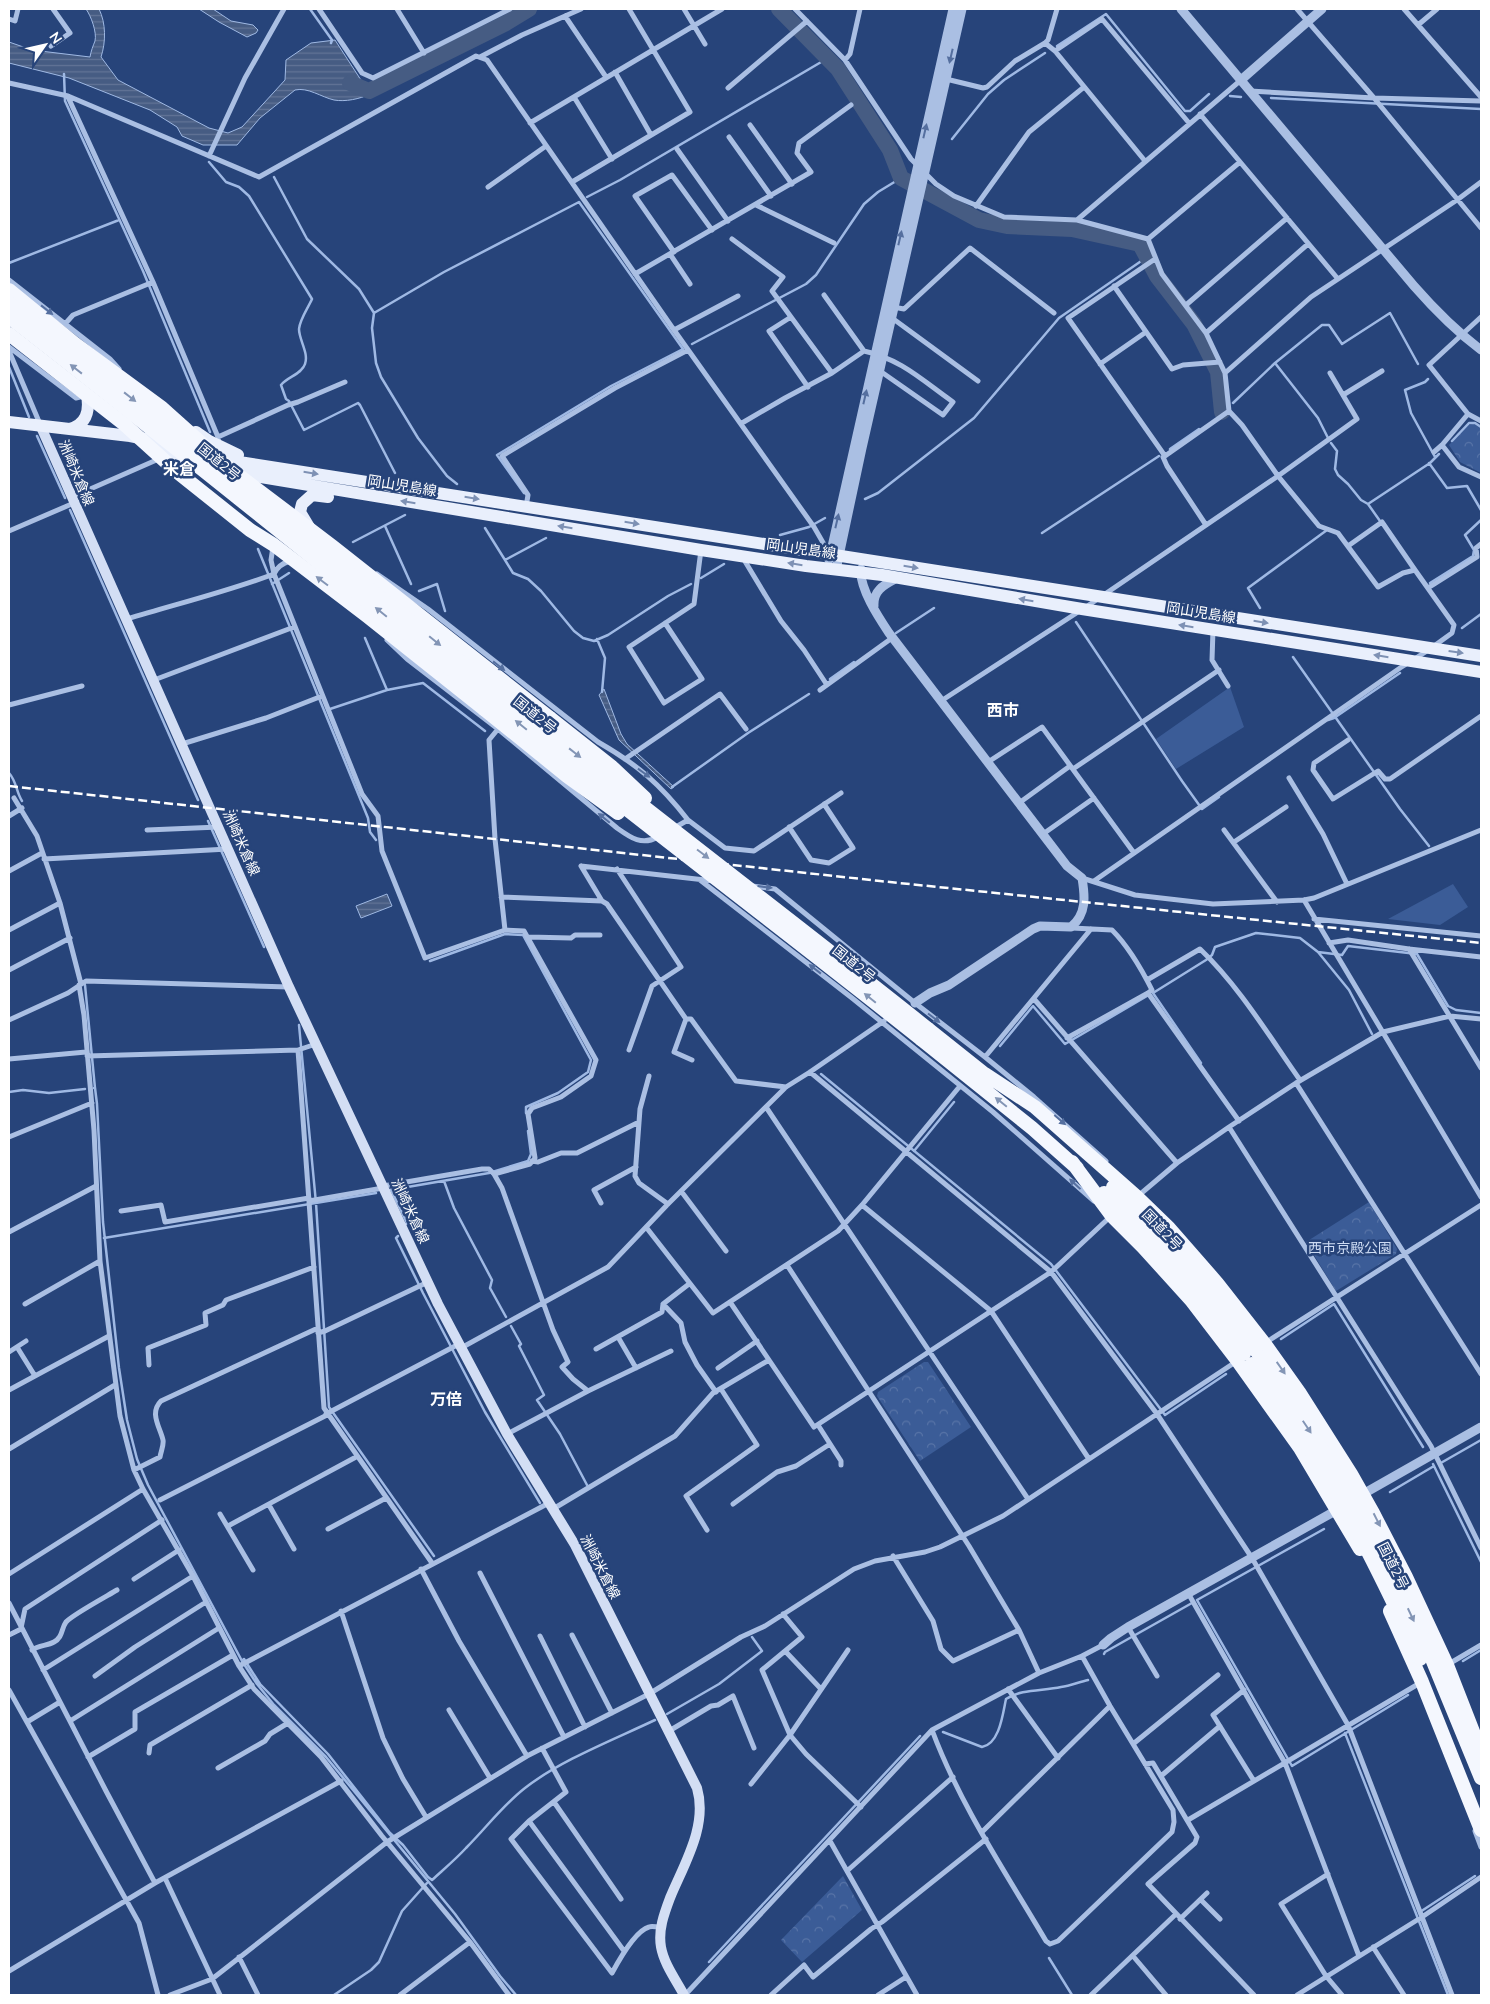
<svg xmlns="http://www.w3.org/2000/svg" width="1490" height="2004" viewBox="0 0 1490 2004" font-family="'Nunito Sans','Noto Sans JP',sans-serif">
<defs>
<pattern id="park-crowns" width="20" height="18" patternUnits="userSpaceOnUse" patternTransform="scale(1.25)"><rect width="20" height="18" fill="#3b5c97"/><path d="M2 6a3 3 0 1 1 6 0M12 15a3 3 0 1 1 6 0" fill="none" stroke="#5874a7"/></pattern>
<pattern id="water-rules" width="6" height="5" patternUnits="userSpaceOnUse" patternTransform="scale(1.25)"><rect width="6" height="5" fill="#465c83"/><path d="M0 2.5h6" fill="none" stroke="#627496"/></pattern>
</defs>
<rect width="100%" height="100%" fill="#27447a"/>
<!-- grass -->
<path fill="#3b5c97" d="M1230,687L1244,727L1176,769L1156,739Z
M1453,884L1468,907L1440,925L1388,919Z"/>
<!-- park -->
<path fill="url(#park-crowns)" d="M1474,424L1481,428V473L1460,462L1449,445L1468,425Z
M1369,1202L1397,1249L1396,1254L1336,1291L1306,1242Z
M924,1362H928L971,1427L920,1461L877,1396L878,1392Z
M843,1876L862,1910L802,1962L781,1940Z"/>
<!-- water -->
<path fill="url(#water-rules)" stroke="#9fb9e4" d="M86,9H99C106,23 106,42 101,57L118,80L209,128L228,133L242,127L285,80L286,60L311,43L335,40L370,94C360,99 345,102 334,100C321,97 308,87 295,90L260,118L237,145H203L182,136L177,127L150,110L69,78L9,63V42L32,50L90,57C91,51 93,46 95,41C97,32 91,16 86,9Z
M199,9H213L231,21L253,25L258,30L256,33L247,37L219,22Z
M604,689L621,734L627,744L674,787L671,789L619,740L599,695Z
M387,894L392,906L361,918L356,906Z"/>
<g fill="none" stroke-linecap="round" stroke-linejoin="round">
<!-- stream -->
<path stroke="#9fb9e4" stroke-width="2.5" d="M310,9L332,40L331,43
M1057,46L1106,14L1185,111H1190L1209,94
M64,74L65,101L143,271L210,432
M1230,96L1241,97
M1271,98L1481,109
M952,139L988,94L1004,80L1045,53
M209,162L226,182L239,187L249,196L312,299C308,308 300,319 299,329C299,340 309,353 305,364C302,374 287,377 281,385L286,399L289,401L304,430L358,403L360,405L395,473
M274,177L307,239L359,289L374,313L372,328L376,363L381,377L418,438L447,476L457,484
M587,197L620,180L828,58
M9,263L119,220
M374,313L444,272L579,202L683,349L611,386L497,455L524,493
M692,344L806,284L816,275L864,204L878,192L901,178
M1275,363L1322,325H1329L1342,344L1390,313L1418,364
M9,367L29,417
M1428,379L1425,382L1405,390L1411,413L1435,457
M1233,403L1275,363L1318,418L1328,438
M37,436L65,498
M1452,441L1469,423H1475L1481,427
M1331,443L1337,451L1335,469L1338,475L1348,484L1361,500L1368,504L1430,463L1439,454
M1170,449L1199,429
M1429,463L1447,488L1467,486L1481,510
M865,499L878,493L974,418L1059,318L1147,257
M1368,504L1380,521
M70,510L198,800
M385,526L411,584
M485,528L505,560L546,538
M1042,533L1159,456
M780,535L809,527L825,518
M353,542L405,515
M258,549L368,818L370,832L376,840
M505,560L513,573L528,579L541,591L574,631L583,638L594,641L608,635L668,596L691,584
M701,578L724,564
M1430,583L1473,556L1474,550L1465,535L1481,520
M272,584L289,573
M419,591L437,584L445,611
M1260,608L1248,588L1327,530
M1076,622L1182,781L1202,809L1219,797
M1462,628L1481,614
M896,633L934,608
M365,638L387,690L423,683L485,731
M597,639L605,658L602,692
M1293,657L1400,809L1429,846
M830,679L854,662
M330,709L387,690
M1328,720L1334,718L1400,673
M9,773C17,782 16,792 22,801
M672,787L748,733L809,694
M208,821L264,947
M1318,952L1342,955L1348,946L1417,954L1448,1006L1456,1010L1481,1013
M430,961L505,934L523,935L591,1060L588,1072L558,1093L526,1107V1113
M85,985L95,1088
M299,1025L316,1203L329,1407L434,1556
M1000,1046L1033,1006L1065,1044L1147,996
M1201,1063L1153,993L1206,960L1212,955L1215,947L1256,933L1300,938L1318,952L1349,990L1372,1034
M821,1074L1051,1264L1165,1415L1226,1374
M94,1088H95L97,1104L103,1222L119,1368L127,1420L137,1459L148,1485L242,1661L257,1684L274,1705L326,1757L455,1914L500,1976L516,1995
M9,1092L23,1090L49,1093L85,1089
M914,1151L954,1102
M444,1181L454,1208L492,1280L490,1288L506,1317
M390,1190L489,1173L528,1161L531,1154L528,1131
M391,1190L407,1223L406,1224
M398,1236L396,1238L423,1293L485,1412L540,1503
M104,1238L376,1193
M511,1326L521,1344L519,1346L544,1395L537,1400L560,1434L587,1485
M1281,1339L1334,1304L1423,1447
M1433,1464L1481,1562
M1439,1464L1481,1440
M1390,1492L1434,1466
M1197,1600L1292,1766L1408,1695
M1197,1600L1324,1529
M1104,1654L1105,1652L1192,1603
M242,1661L244,1659L260,1684L328,1754L390,1833L403,1845L428,1877L432,1880C444,1869 456,1859 466,1848C486,1828 503,1805 525,1788C561,1760 613,1740 655,1720
M1463,1661L1481,1650
M667,1714L719,1684L762,1651L752,1637
M943,1732L982,1747C1000,1744 1003,1712 1006,1699C1021,1689 1043,1691 1061,1687C1070,1686 1079,1682 1088,1680
M1345,1733L1448,1995
M1420,1912L1475,1876
M1049,1958L1072,1995
M709,1962L920,1736
M334,1995L371,1970L379,1962L402,1911L427,1883"/>
<!-- river -->
<path stroke="#465c83" stroke-width="16" d="M779,9L838,69L890,150L901,178L979,220L1007,226L1072,229L1140,244L1157,276L1194,324L1218,372L1222,412
M350,83L369,91L506,23L529,9"/>
<!-- minor -->
<path stroke="#aabfe3" stroke-width="5" d="M319,9L362,73L373,78L510,9
M397,9L424,53
M684,9L705,44
M795,9L845,60L911,159L918,166
M1297,9L1374,98L1481,228
M1404,9L1481,97
M565,16L606,77
M9,19L15,21L18,9
M1418,25L1437,9
M1045,43L1055,51L1145,161
M51,46L70,33L53,9
M1055,51L1102,19L1189,123
M480,57L522,35L581,9
M845,60L850,54L860,9
M615,72L651,135
M946,79L983,88L987,87L1015,61L1045,43L1048,40L1057,9
M9,83L68,96L259,177L476,56L487,60L674,330L814,527L829,553
M728,88L807,21
M1250,91L1374,98L1481,101
M68,97L153,282L218,437L219,444
M574,97L612,159
M1200,114L1338,279
M530,123L722,9
M750,125L792,184
M729,137L771,196
M677,149L728,221
M209,156L245,78L284,9
M924,172L936,184L954,196L1004,217L1077,220L1148,239
M572,182L690,112L629,9
M488,187L546,146
M756,205L834,243
M976,206L1029,132L1084,87
M1077,220L1241,80
M732,239L783,277L772,291L791,317
M1148,239L1162,274L1206,333L1225,373L1229,411L1242,425L1278,476L1319,526L1338,533L1378,587L1403,573L1415,570L1454,625L1452,633L1434,646
M1148,239L1240,162
M674,252L635,196L672,175L712,230
M670,254L690,284
M1155,259L1068,318L1165,456L1229,411
M635,274L811,172L797,153L799,143L851,105
M9,280L110,359L119,369
M1114,286L1172,369L1183,365L1220,362
M824,295L864,351
M1186,305L1287,218
M893,307L904,309L970,248L1054,313
M1481,317L1429,365L1468,414L1481,421
M892,318L978,381
M65,324L73,315L153,282
M674,330L738,296
M1206,333L1308,244
M9,347L76,398L84,396
M9,351L40,424
M1100,364L1146,332
M1225,373L1311,297L1457,200L1481,182
M808,387L769,331L791,317L832,373
M1343,395L1382,371
M1468,414L1442,445L1459,467L1481,477
M742,423L785,398L832,373L864,351C901,359 923,381 953,402L943,415L880,371
M218,437L288,405L298,402L345,382
M1434,452L1442,445
M1165,456L1163,457L1167,466L1206,525
M72,497L161,458
M526,507L528,495L502,456L615,388L688,350
M9,531L74,503
M1348,546L1382,522L1415,570
M273,547L271,560L274,574L362,794L378,816L382,851L425,958L505,930L524,931L596,1060L591,1076L561,1097L532,1108L528,1114L535,1158L530,1164L494,1174L502,1188L553,1330L568,1362L562,1367L573,1379L588,1391
M743,558L781,621L804,650L827,685
M377,574L428,609L598,742C638,765 660,784 688,820L674,828
M1428,588L1477,557L1476,548L1481,544
M1086,607L1278,476L1357,419L1330,373
M127,619C176,604 226,592 274,574C277,567 283,563 290,561
M665,623L702,679L664,703L629,647L694,604L701,550
M1213,630L1212,660L1228,686
M387,640L407,659L498,729L617,828C631,838 642,846 658,837
M154,680L294,627
M820,690L892,638
M941,701L1078,612
M9,705L82,686
M498,729L489,740L495,839L505,930
M1348,740L1314,763L1313,770L1333,799L1378,771L1385,779H1390L1481,716
M182,744L266,718L322,696
M625,759L720,694L746,729
M988,762L1042,727L1134,853
M1073,769L1219,670
M1289,778L1323,834L1347,884
M14,798L37,836L60,903L81,984
M1019,803L1070,766
M9,816L22,808
M688,820L725,848L754,851L841,793
M789,827L811,860L829,863L853,848L824,804
M147,830L219,827
M1224,830L1277,902
M1043,834L1094,798
M1234,842L1286,807
M44,859L228,849
M581,866L714,881
M617,869L681,967L652,986L629,1050
M9,871L42,853
M1082,878L1135,895L1213,904L1304,900L1314,898L1481,830
M700,880L852,998L993,1112L1094,1201
M1094,881L1400,668L1427,651
M752,886L775,889L915,1003L985,1057L1034,1097L1106,1161
M501,897L602,901L581,866
M1304,900L1481,1197
M602,901L607,904L686,1019L674,1052L692,1060
M1314,919L1481,936
M1072,928L1112,930C1128,946 1142,970 1152,990L1148,993L1239,1121
M9,930L60,903
M528,937L571,938L575,935H600
M1329,943L1348,940L1409,949L1481,957
M1409,949L1481,1068
M9,970L70,938
M1147,980L1200,949C1239,986 1269,1036 1300,1080
M79,985L84,1015L94,1130L100,1261L120,1416L134,1470L143,1489L193,1576L239,1666L254,1689L321,1757L382,1836L470,1942L509,1995
M1034,999L1177,1163
M686,1019H691L736,1081L786,1087
M9,1020L68,993L86,981L289,987
M1067,1038L1148,993
M298,1050L324,1408L432,1563
M87,1056L298,1050L316,1044
M985,1057L1091,929
M9,1059L86,1052
M810,1072L1051,1272L1157,1414L1252,1558L1348,1725L1452,1995
M649,1076L640,1109L635,1176L639,1183L668,1204
M1296,1083L1481,1374
M766,1107L1028,1499
M1229,1127L1431,1446L1481,1548
M9,1137L92,1103
M532,1161L538,1162L561,1153H577L639,1122
M383,1186L482,1169H489L494,1174
M681,1191L726,1251
M1138,1196L1177,1163L1229,1127L1296,1083L1383,1032L1450,1016L1481,1019
M309,1201L383,1188
M601,1203L594,1190L636,1167
M862,1205L991,1311L1089,1459
M121,1211L161,1205L165,1222L309,1198
M646,1227L713,1313L838,1231L862,1205L960,1086
M9,1232L96,1186
M787,1265L969,1546L1019,1630L1039,1673
M730,1302L814,1427L1051,1272L1111,1216
M25,1304L100,1261
M663,1304L681,1323L685,1342L697,1365L716,1392
M318,1333L325,1331L428,1282
M618,1337L636,1368
M1265,1343L1481,1205
M17,1347L35,1376
M461,1348L608,1267L668,1204L786,1087L810,1072L884,1021
M596,1349L662,1312L663,1304L689,1284
M9,1352L26,1341
M149,1365L148,1348L206,1325L205,1313L223,1305L226,1300L314,1267
M718,1368L757,1341
M9,1390L109,1336
M326,1414L459,1344
M818,1425L841,1461V1465
M507,1434L588,1391L671,1351
M9,1449L115,1385
M134,1470L160,1457C161,1451 164,1445 163,1440C160,1427 149,1413 161,1401L318,1328
M160,1500L327,1415
M733,1504L777,1472L796,1466L830,1444
M269,1505L294,1549
M553,1509L675,1436L713,1393L769,1360
M220,1514L253,1570
M228,1526L356,1457
M328,1529L386,1498
M707,1530L686,1496L757,1445L721,1389
M893,1556L933,1621L941,1649L953,1661L1019,1630
M421,1569L459,1641L527,1756
M480,1573L564,1737
M9,1574L143,1489
M134,1579L179,1550
M1188,1593L1285,1763L1359,1956
M9,1603L106,1791L155,1883
M341,1611L383,1738L403,1779L426,1817
M783,1614L802,1637L762,1670L790,1735L806,1754L861,1807
M1128,1627L1157,1676
M21,1628L25,1609L162,1520
M9,1635L21,1629
M572,1635L612,1713
M540,1636L585,1727
M32,1650C39,1645 47,1646 54,1642C63,1637 61,1629 66,1622C72,1615 107,1596 117,1590
M786,1652L821,1689
M1447,1665L1481,1645
M239,1666L549,1503
M43,1670L193,1576
M95,1676L135,1647L206,1602
M1008,1689L1058,1758
M9,1690L139,1923L158,1995
M1244,1690L1213,1715L1254,1781
M449,1710L490,1778
M70,1721L219,1628
M27,1722L60,1702
M932,1730C960,1805 1006,1873 1046,1941L1050,1944L1058,1941L1172,1832L1174,1822L1173,1810L1110,1706L1082,1656
M669,1731L711,1706L718,1705L733,1696L754,1748
M1133,1744L1218,1675
M542,1748L566,1792L529,1821L511,1839L612,1973C619,1960 635,1931 649,1927C652,1926 657,1927 661,1928
M149,1753L150,1745L252,1685
M88,1757L135,1729V1712L233,1655
M1145,1764L1153,1763L1197,1837L1195,1843L1148,1884L1254,1995
M218,1768L265,1741L270,1734L288,1723
M1161,1776L1220,1726
M751,1784L790,1735L848,1650
M554,1802L621,1899
M1188,1820L1420,1683
M529,1821L624,1951
M1475,1831L1481,1847
M982,1832L1110,1706
M830,1841L917,1995
M847,1871L953,1777
M1328,1874L1281,1904L1326,1976L1342,1995
M165,1878L220,1995
M1201,1900L1220,1919
M1180,1919L1207,1893
M1373,1947L1404,1995
M1133,1956L1166,1995
M239,1957L258,1995
M9,1971L155,1883L341,1781
M170,1995L212,1979L387,1842L527,1756L649,1694L741,1637L765,1626L854,1569L875,1561L925,1552L940,1547L1003,1516L1237,1361
M400,1995L470,1942
M685,1995L932,1730L1039,1673L1082,1656L1103,1645
M771,1995L804,1965L813,1977L871,1929L882,1922L986,1839
M878,1995L906,1977
M1091,1995L1176,1914
M1297,1995L1422,1917L1481,1877"/>
<!-- tertiary -->
<path stroke="#aabfe3" stroke-width="9" d="M1181,9L1414,286C1435,310 1456,331 1481,350
M1241,80L1322,9
M829,560L953,9
M861,569C859,588 879,618 889,633L1067,866L1082,878C1085,896 1087,914 1071,927L1040,926L1033,929L949,985L930,993L915,1003
M836,570L862,448L962,9
M874,606C873,590 884,585 897,578
M1363,1494L1481,1427
M1103,1645L1111,1638L1128,1627L1337,1510"/>
<!-- secondary -->
<path stroke="#d3def4" stroke-width="10" d="M41,427L289,987L438,1304L507,1434L575,1545L697,1788C708,1826 684,1864 670,1898C664,1914 658,1930 661,1947C664,1964 676,1980 684,1995"/>
<!-- primary -->
<path stroke="#e9effc" stroke-width="12" d="M9,422L130,436L171,444
M70,429C86,424 90,412 87,395
M196,432L209,441L238,455
M150,447L188,460
M213,454L239,462L1481,656
M236,473L701,550L806,566L882,575L1082,609L1481,672
M309,527L300,512L302,504L312,495L328,497"/>
<!-- trunk -->
<path stroke="#f4f7fe" stroke-width="14" d="M9,290L75,344L162,408L229,468L332,546L550,718
M9,334L124,424L176,471L250,530L274,545L367,616L484,709
M928,1029L992,1080
M921,1039L1032,1128L1077,1168
M985,1074L1035,1107L1137,1197L1169,1228L1217,1283L1264,1343L1299,1392L1351,1474L1373,1513L1406,1577L1447,1665L1481,1752
M1072,1162L1112,1216L1143,1247L1191,1300L1237,1360L1300,1448L1360,1549
M1113,1187L1185,1261L1261,1357
M1104,1193L1177,1269L1244,1354
M1390,1611L1422,1682L1481,1830
M1430,1654L1481,1778"/>
<!-- rail -->
<path stroke="#fff" stroke-width="2.5" stroke-dasharray="9 4" stroke-linecap="butt" d="M9,786L880,881L1481,943"/>
<!-- trunk-bridge -->
<path stroke="#f4f7fe" stroke-width="14" d="M9,303C191,445 371,591 553,735C677,834 804,930 928,1029
M9,317C192,459 372,606 553,751C675,848 799,942 921,1039
M484,709L567,776L618,813
M550,718L612,767L645,798
M1261,1357C1288,1397 1315,1437 1340,1478C1374,1535 1402,1595 1430,1654
M1252,1364C1270,1392 1290,1418 1308,1446C1351,1514 1386,1586 1420,1659"/>
</g>
<!-- one-way arrows -->
<defs><path id="oneway-solid" d="M-6-.8H1V-3.2L6.5 0L1 3.2V.8H-6Z" transform="scale(1.25)"/></defs>
<g fill="#556f9f">
<use href="#oneway-solid" transform="translate(951 56) rotate(103)"/>
<use href="#oneway-solid" transform="translate(925 131) rotate(-77)"/>
<use href="#oneway-solid" transform="translate(900 238) rotate(-77)"/>
<use href="#oneway-solid" transform="translate(47 310) rotate(38)"/>
<use href="#oneway-solid" transform="translate(865 397) rotate(-77)"/>
<use href="#oneway-solid" transform="translate(837 521) rotate(-77)"/>
<use href="#oneway-solid" transform="translate(499 666) rotate(38)"/>
<use href="#oneway-solid" transform="translate(644 773) rotate(36)"/>
<use href="#oneway-solid" transform="translate(604 818) rotate(-141)"/>
<use href="#oneway-solid" transform="translate(765 887) rotate(7)"/>
<use href="#oneway-solid" transform="translate(815 969) rotate(-142)"/>
<use href="#oneway-solid" transform="translate(934 1018) rotate(37)"/>
<use href="#oneway-solid" transform="translate(1060 1120) rotate(41)"/>
<use href="#oneway-solid" transform="translate(1075 1184) rotate(-137)"/>
</g>
<g fill="#8395b5">
<use href="#oneway-solid" transform="translate(76 369) rotate(-142)"/>
<use href="#oneway-solid" transform="translate(130 397) rotate(38)"/>
<use href="#oneway-solid" transform="translate(322 581) rotate(-143)"/>
<use href="#oneway-solid" transform="translate(381 612) rotate(-141)"/>
<use href="#oneway-solid" transform="translate(435 641) rotate(39)"/>
<use href="#oneway-solid" transform="translate(521 725) rotate(-141)"/>
<use href="#oneway-solid" transform="translate(575 753) rotate(38)"/>
<use href="#oneway-solid" transform="translate(703 854) rotate(37)"/>
<use href="#oneway-solid" transform="translate(870 998) rotate(-141)"/>
<use href="#oneway-solid" transform="translate(1001 1102) rotate(-141)"/>
<use href="#oneway-solid" transform="translate(1281 1368) rotate(55)"/>
<use href="#oneway-solid" transform="translate(1307 1427) rotate(56)"/>
<use href="#oneway-solid" transform="translate(1377 1520) rotate(63)"/>
<use href="#oneway-solid" transform="translate(1411 1615) rotate(65)"/>
</g>
<g fill="#7e91b4">
<use href="#oneway-solid" transform="translate(311 473) rotate(9)"/>
<use href="#oneway-solid" transform="translate(472 498) rotate(9)"/>
<use href="#oneway-solid" transform="translate(408 502) rotate(-171)"/>
<use href="#oneway-solid" transform="translate(632 523) rotate(9)"/>
<use href="#oneway-solid" transform="translate(565 527) rotate(-171)"/>
<use href="#oneway-solid" transform="translate(795 564) rotate(-171)"/>
<use href="#oneway-solid" transform="translate(911 567) rotate(9)"/>
<use href="#oneway-solid" transform="translate(1026 600) rotate(-170)"/>
<use href="#oneway-solid" transform="translate(1261 622) rotate(9)"/>
<use href="#oneway-solid" transform="translate(1186 626) rotate(-171)"/>
<use href="#oneway-solid" transform="translate(1456 652) rotate(8)"/>
<use href="#oneway-solid" transform="translate(1381 656) rotate(-171)"/>
</g>
<g text-anchor="middle" dominant-baseline="central" stroke-width="5" stroke-linejoin="round" paint-order="stroke">
<!-- street labels -->
<g font-size="14" fill="#fff" stroke="#27447a">
<text transform="translate(219 462) rotate(39)">国道2号</text>
<text transform="translate(76 473) rotate(67)">洲崎米倉線</text>
<text transform="translate(402 486) rotate(9)">岡山児島線</text>
<text transform="translate(801 549) rotate(8)">岡山児島線</text>
<text transform="translate(1201 613) rotate(9)">岡山児島線</text>
<text transform="translate(535 715) rotate(39)">国道2号</text>
<text transform="translate(241 843) rotate(66)">洲崎米倉線</text>
<text transform="translate(854 964) rotate(39)">国道2号</text>
<text transform="translate(410 1211) rotate(65)">洲崎米倉線</text>
<text transform="translate(1162 1230) rotate(46)">国道2号</text>
<text transform="translate(1393 1566) rotate(63)">国道2号</text>
<text transform="translate(600 1567) rotate(63)">洲崎米倉線</text>
</g>
<!-- park labels -->
<g font-size="14" fill="#cddbf3" stroke="#27447a">
<text x="1350" y="1248">西市京殿公園</text>
</g>
<!-- quarter labels -->
<g font-size="16" font-weight="bold" fill="#fff" stroke="#27447a">
<text x="179" y="470">米倉</text>
<text x="1003" y="711">西市</text>
<text x="446" y="1400">万倍</text>
</g>
</g>
<!-- border -->
<rect width="1490" height="2004" fill="none" stroke="#ffffff" stroke-width="20"/>
<!-- north arrow -->
<g transform="translate(45 45) rotate(56)" stroke="#27447a" stroke-width="4" paint-order="stroke">
<path d="M0-4L9 19L0 12L-9 19Z" fill="#ffffff"/>
<text y="-8" font-size="14" font-weight="bold" text-anchor="middle" fill="#ffffff">N</text>
</g>
</svg>
